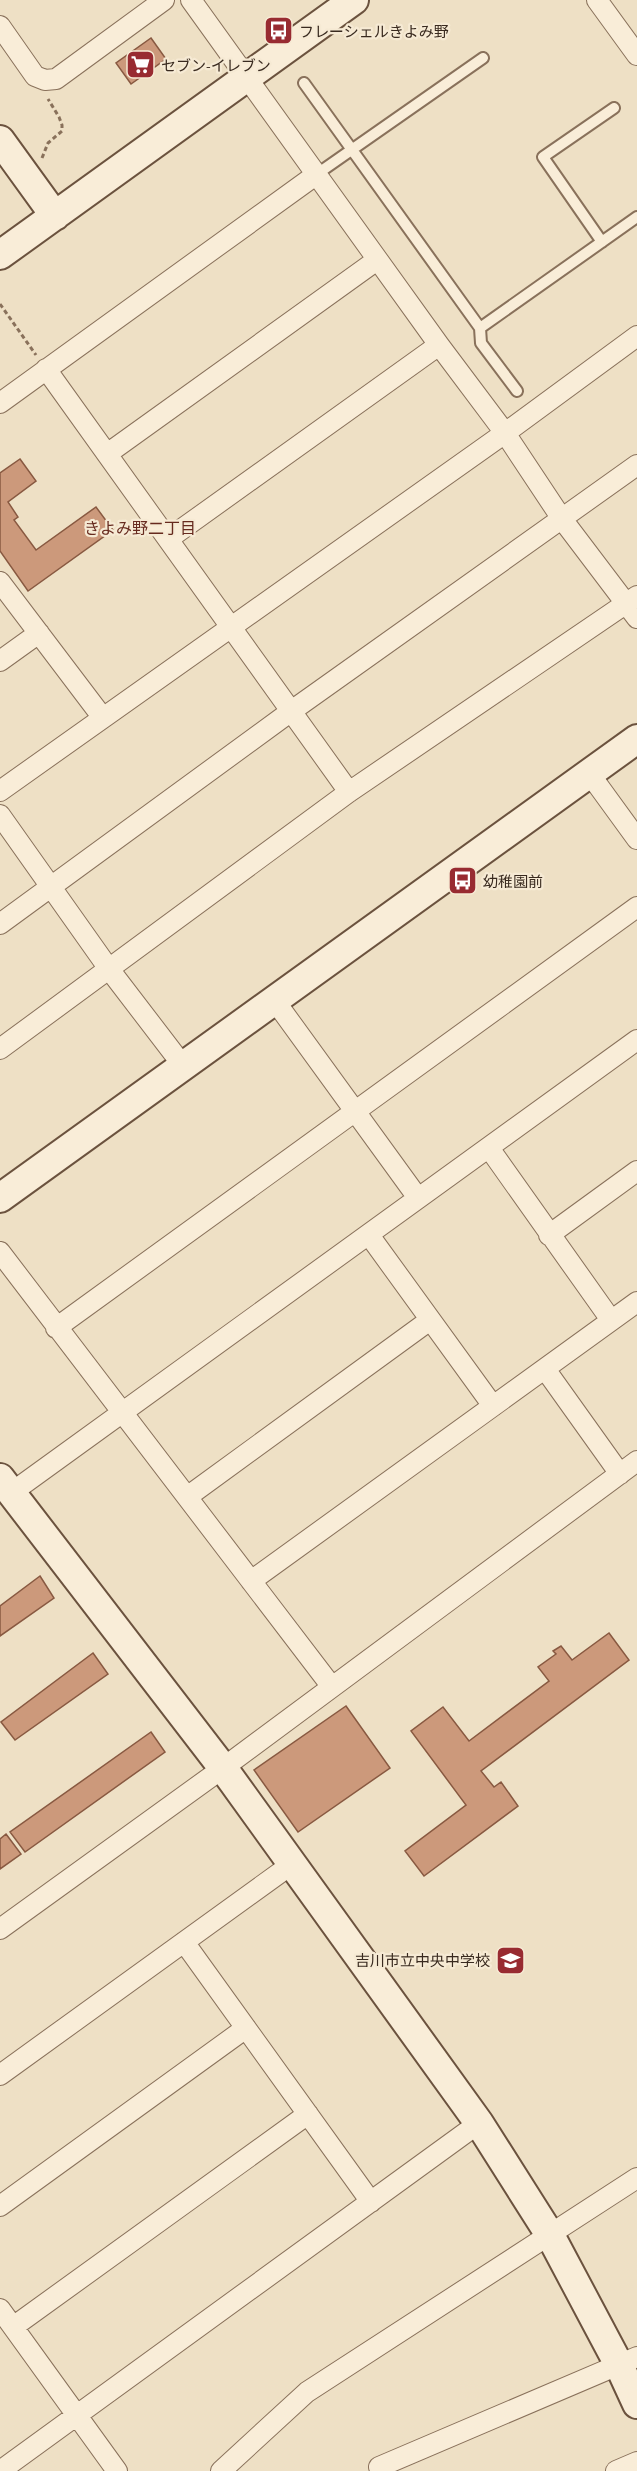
<svg xmlns="http://www.w3.org/2000/svg" width="637" height="2471" viewBox="0 0 637 2471" font-family="'Source Serif 4','Noto Sans JP',serif">
<rect width="100%" height="100%" fill="#eee0c5"/>
<!-- building -->
<path fill="#cc997b" stroke="#885941" stroke-width="1.5" d="M151,38L166,59L131,84L116,63Z
M20,459L36,481L8,502L18,517L14,520L36,550L96,507L113,530L28,591L0,551V473Z
M40,1576L54,1598L0,1636V1606Z
M609,1633L629,1660L481,1771L494,1787L501,1782L518,1806L424,1876L405,1851L466,1805L411,1731L443,1707L469,1741L549,1681L538,1667L556,1654L553,1651L561,1646L572,1660Z
M93,1653L108,1674L15,1740L1,1722Z
M346,1706L390,1768L298,1832L254,1770Z
M151,1732L165,1752L25,1852L10,1832Z
M6,1834L21,1854L0,1869V1839Z"/>
<g fill="none" stroke-linecap="round" stroke-linejoin="round">
<defs>
<path id="lane" d="M304,83L480,328L637,217
M317,174L483,58
M602,242L543,157L614,108
M480,328L481,343L517,391"/>
<path id="street" d="M191,0L439,345L505,433L562,519L637,618
M597,0L637,55
M0,26L35,76L45,80L56,79L164,0
M46,369L349,792
M0,403L317,174
M107,454L377,260
M168,539L439,345
M0,582L103,718
M0,661L39,633
M589,773L637,839
M0,791L505,433L637,336
M0,815L109,969L184,1067
M0,924L290,712L637,465
M275,1001L418,1198
M0,1049L349,792L637,596
M489,1148L611,1320
M369,1235L493,1406
M549,1235L637,1171
M0,1252L332,1687
M56,1328L637,907
M545,1369L620,1474
M11,1493L637,1040
M187,1497L430,1320
M251,1581L637,1302
M0,1929L223,1768L637,1461
M184,1942L371,2202
M0,2075L292,1864
M0,2206L246,2028
M0,2309L117,2471
M13,2327L308,2114
M0,2471L479,2123
M221,2471L307,2392L637,2178
M381,2471L379,2467L637,2357
M616,2471L637,2462"/>
<path id="secondary" d="M0,140L55,216
M0,255L354,0
M0,1198L637,739
M0,1478L223,1768L479,2123L550,2235L619,2365L637,2404"/>
</defs>
<!-- lane casing -->
<use href="#lane" stroke="#89715b" stroke-width="14"/>
<!-- street casing -->
<use href="#street" stroke="#89715b" stroke-width="22"/>
<!-- secondary casing -->
<use href="#secondary" stroke="#6b523e" stroke-width="32"/>
<!-- path -->
<path stroke="#89715b" stroke-width="3" stroke-dasharray="4.5 3" stroke-linecap="butt" d="M42,158L48,143L62,131V125L59,117L48,99
M0,304L36,355"/>
<!-- lane -->
<use href="#lane" stroke="#f9edd8" stroke-width="10"/>
<!-- street -->
<use href="#street" stroke="#f9edd8" stroke-width="20"/>
<!-- secondary -->
<use href="#secondary" stroke="#f9edd8" stroke-width="28"/>
</g>
<!-- icons -->
<defs>
<symbol id="bus-square" viewBox="-11 -11 22 22"><rect x="-9" y="-9" width="18" height="18" rx="4" fill="#982b31" stroke="#f6ead4"/><path d="M-5-6H5V4H4V6H2V4H-2V6H-4V4H-5ZM-3.5-4V0h7V-4ZM-3.5 1.2v1.5H-2V1.2ZM2 1.2v1.5H3.5V1.2Z" fill="#fff"/></symbol>
<symbol id="supermarket-square" viewBox="-11 -11 22 22"><rect x="-9" y="-9" width="18" height="18" rx="4" fill="#982b31" stroke="#f6ead4"/><path d="M-6-5.5h2.5l.6 2H6L4.5 2H-2.5L-4.4-4H-6ZM-1.5 3.2a1.3 1.3 0 1 0 .1 0ZM3 3.2a1.3 1.3 0 1 0 .1 0Z" fill="#fff"/></symbol>
<symbol id="school-square" viewBox="-11 -11 22 22"><rect x="-9" y="-9" width="18" height="18" rx="4" fill="#982b31" stroke="#f6ead4"/><path d="M0-5L7-2L0 1L-7-2ZM-4 1L0 2.5L4 1V4Q0 6-4 4Z" fill="#fff"/></symbol>
</defs>
<g fill-rule="evenodd">
<use href="#bus-square" x="262" y="14" width="33" height="33"/>
<use href="#supermarket-square" x="124" y="48" width="33" height="33"/>
<use href="#bus-square" x="446" y="864" width="33" height="33"/>
<use href="#school-square" x="494" y="1944" width="33" height="33"/>
</g>
<g text-anchor="middle" dominant-baseline="central" stroke-width="4.5" stroke-linejoin="round" paint-order="stroke">
<!-- poi labels -->
<g font-size="15" fill="#392a1f" stroke="#f6ead4" text-anchor="start">
<text x="299" y="31">フレーシェルきよみ野</text>
<text x="161" y="65">セブン-イレブン</text>
<text x="483" y="881">幼稚園前</text>
<text x="490" y="1960" text-anchor="end">吉川市立中央中学校</text>
</g>
<!-- neighbourhood labels -->
<g font-size="16" fill="#662a1e" stroke="#f6ead4">
<text x="140" y="528">きよみ野二丁目</text>
</g>
</g>
</svg>
